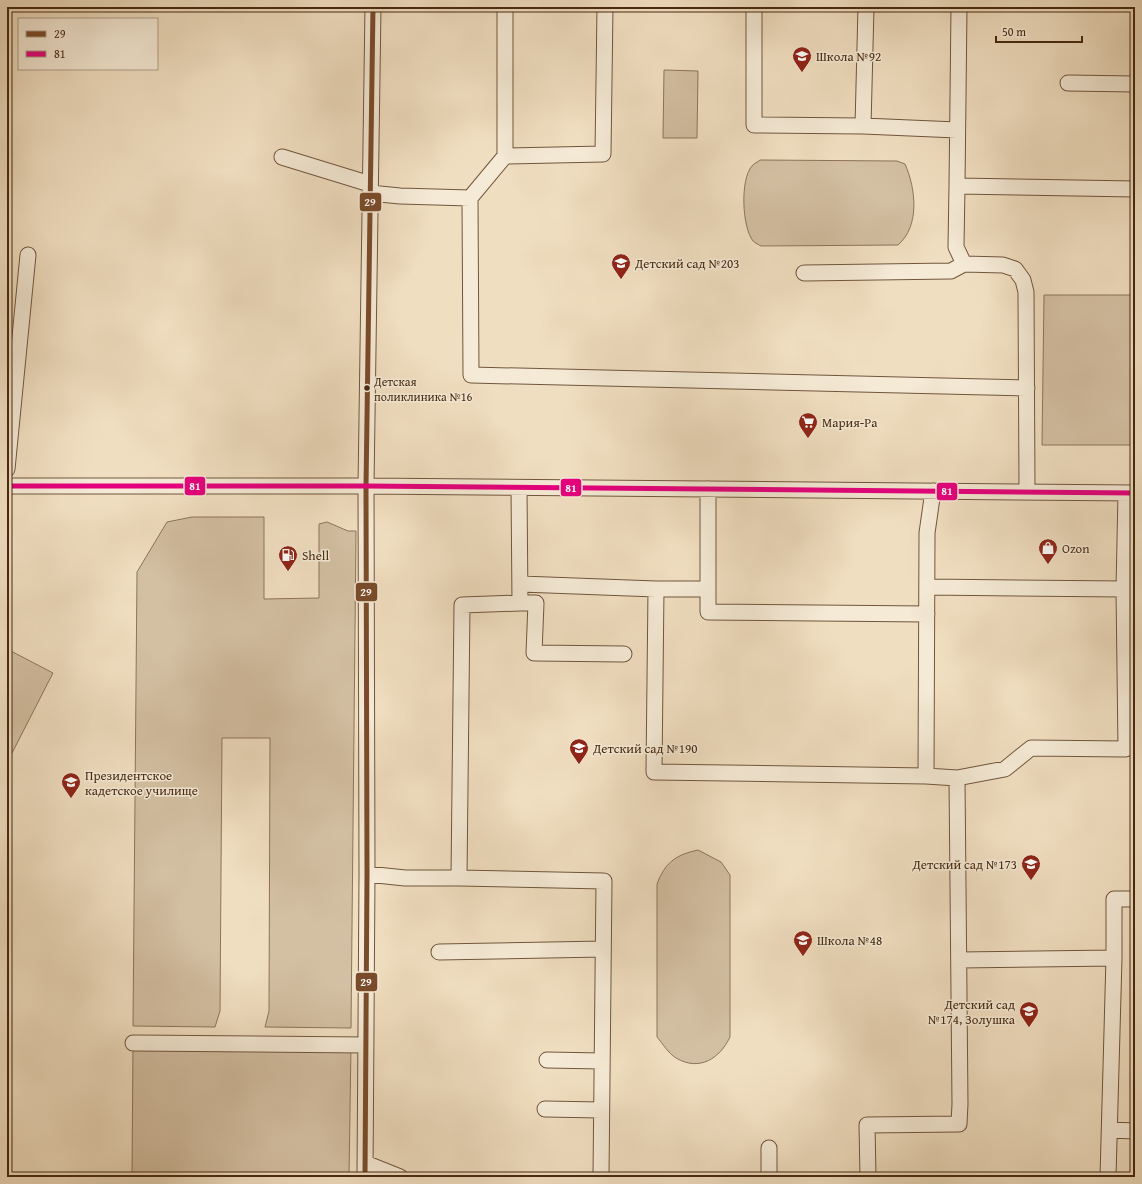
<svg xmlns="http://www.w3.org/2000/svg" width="1142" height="1184" viewBox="0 0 1142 1184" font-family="'Gentium Book Plus',serif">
<rect width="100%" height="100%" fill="#f0dec0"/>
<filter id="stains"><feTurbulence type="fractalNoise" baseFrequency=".005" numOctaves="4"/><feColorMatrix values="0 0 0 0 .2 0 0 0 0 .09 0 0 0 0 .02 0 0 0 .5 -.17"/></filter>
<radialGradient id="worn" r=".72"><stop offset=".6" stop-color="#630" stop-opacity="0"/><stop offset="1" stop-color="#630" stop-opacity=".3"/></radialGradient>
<!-- green -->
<path fill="#d3bfa2" stroke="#8d745a" d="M664,70L698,71L697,138H663Z
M760,160L897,161L905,164C916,189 920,226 898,245L761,246C759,245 755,243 753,241C742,227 740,179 752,166C754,163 758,162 760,160Z
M1044,295H1135V445H1042Z
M192,517H264V599L319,598V524L327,522L348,531H356L351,1028L265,1027L269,1011L270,738H222L220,1011L215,1027L133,1026L137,572L167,522Z
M7,649L53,673L11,755L7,753Z
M698,850L721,862L730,875V1037C720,1058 700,1072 676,1058C668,1053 663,1044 657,1037V884C665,863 675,855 698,850Z
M133,1043L351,1045L349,1177H132Z"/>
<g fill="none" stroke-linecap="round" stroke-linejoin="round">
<defs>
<path id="minor" d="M505,7V156L470,198L471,375L1027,388
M754,7V125L863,126
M866,7L863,126L957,130
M1068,83L1135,84
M505,156L603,154L605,7
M282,157L370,184
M957,186L959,7
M370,193L400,196L470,198
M964,264L956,247L957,186L1135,189
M804,273L951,271L964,264L1003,265L1015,269L1023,280L1026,292L1027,492
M7,469L28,255
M7,486H366L1135,493
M519,488L520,603L462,605L459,878L604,881L601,1177
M708,489V589H656L654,772L926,776
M521,584L656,589
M927,587L1124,589
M708,589V612L927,614
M520,603H536L534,653L624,654
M957,778L1005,769L1031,748L1126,749L1124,589L1126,493
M367,874L405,878H459
M439,952L603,949
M1114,958V899H1135
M959,960L1114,958L1108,1177
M133,1043L366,1045
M547,1060L602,1061
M545,1109L601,1110
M1110,1130L1135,1131
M365,1163L400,1177
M365,1177L367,874L366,486L373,7
M769,1177V1148
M868,1177L867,1125L959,1124L960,1104L957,778L926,776L927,533L933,491"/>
</defs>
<!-- minor casing -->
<use href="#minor" stroke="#71563d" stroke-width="17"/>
<!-- minor -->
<use href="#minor" stroke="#f5ead6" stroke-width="15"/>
<defs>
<path id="bus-1" d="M365,1177L367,874L366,486L373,7"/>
<path id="bus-2" d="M7,486H366L1135,493"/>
</defs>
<!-- bus-1 casing -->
<use href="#bus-1" stroke="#f5ead6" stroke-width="8"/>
<!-- bus-2 casing -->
<use href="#bus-2" stroke="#f5ead6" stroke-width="8"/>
<!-- bus-1 -->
<use href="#bus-1" stroke="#7a4b2a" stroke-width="5"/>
<!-- bus-2 -->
<use href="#bus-2" stroke="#e5007d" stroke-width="5"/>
</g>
<!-- icons -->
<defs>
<symbol id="school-pin" viewBox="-11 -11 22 30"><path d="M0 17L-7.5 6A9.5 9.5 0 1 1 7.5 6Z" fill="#8f2418" stroke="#f5ead6"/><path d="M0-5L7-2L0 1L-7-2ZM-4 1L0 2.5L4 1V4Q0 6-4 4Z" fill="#fff"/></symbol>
<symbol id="supermarket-pin" viewBox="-11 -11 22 30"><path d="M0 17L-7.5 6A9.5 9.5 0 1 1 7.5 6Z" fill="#8f2418" stroke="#f5ead6"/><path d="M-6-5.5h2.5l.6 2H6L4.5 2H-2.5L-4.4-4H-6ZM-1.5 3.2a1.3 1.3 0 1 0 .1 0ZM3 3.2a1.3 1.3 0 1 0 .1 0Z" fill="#fff"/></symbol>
<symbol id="shop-pin" viewBox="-11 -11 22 30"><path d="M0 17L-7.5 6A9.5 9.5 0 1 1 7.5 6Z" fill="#8f2418" stroke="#f5ead6"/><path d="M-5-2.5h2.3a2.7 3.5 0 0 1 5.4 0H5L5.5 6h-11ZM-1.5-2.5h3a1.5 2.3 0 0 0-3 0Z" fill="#fff"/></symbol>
<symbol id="fuel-pin" viewBox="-11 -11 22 30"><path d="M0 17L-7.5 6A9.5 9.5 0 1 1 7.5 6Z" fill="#8f2418" stroke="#f5ead6"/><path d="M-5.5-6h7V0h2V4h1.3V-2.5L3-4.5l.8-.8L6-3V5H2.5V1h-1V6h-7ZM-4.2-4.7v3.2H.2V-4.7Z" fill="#fff"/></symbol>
<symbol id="university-pin" viewBox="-11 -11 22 30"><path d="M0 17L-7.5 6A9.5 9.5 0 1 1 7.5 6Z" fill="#8f2418" stroke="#f5ead6"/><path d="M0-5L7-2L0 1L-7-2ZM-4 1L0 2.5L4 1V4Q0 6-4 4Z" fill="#fff"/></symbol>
</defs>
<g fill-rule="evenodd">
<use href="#school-pin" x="791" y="45" width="22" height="30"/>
<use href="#school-pin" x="610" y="252" width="22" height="30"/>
<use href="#supermarket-pin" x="797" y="411" width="22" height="30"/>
<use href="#shop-pin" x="1037" y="537" width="22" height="30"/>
<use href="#fuel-pin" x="277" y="544" width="22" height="30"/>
<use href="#school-pin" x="568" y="737" width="22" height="30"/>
<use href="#university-pin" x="60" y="771" width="22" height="30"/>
<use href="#school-pin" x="1020" y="853" width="22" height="30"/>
<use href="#school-pin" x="792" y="929" width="22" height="30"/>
<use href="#school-pin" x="1018" y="1000" width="22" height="30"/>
</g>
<!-- markers -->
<circle fill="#472911" stroke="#f5ead6" stroke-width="1.5" cx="367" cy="388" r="3.5"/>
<g text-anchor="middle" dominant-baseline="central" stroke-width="3" stroke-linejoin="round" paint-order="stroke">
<!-- bus labels -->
<g font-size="12" fill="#472911" stroke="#f5ead6" text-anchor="start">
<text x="374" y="381">Детская<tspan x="374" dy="15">поликлиника №16</tspan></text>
</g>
<!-- poi labels -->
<g font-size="13" fill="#472911" stroke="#f5ead6" text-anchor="start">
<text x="816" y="56">Школа №92</text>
<text x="635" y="263">Детский сад №203</text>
<text x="822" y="422">Мария-Ра</text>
<text x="1062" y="548">Ozon</text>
<text x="302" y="555">Shell</text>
<text x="593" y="748">Детский сад №190</text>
<text x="85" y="775">Президентское<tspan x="85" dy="15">кадетское училище</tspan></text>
<text x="1017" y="864" text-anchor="end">Детский сад №173</text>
<text x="817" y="940">Школа №48</text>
<text x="1015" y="1004" text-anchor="end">Детский сад<tspan x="1015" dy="15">№174, Золушка</tspan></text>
</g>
</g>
<g stroke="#f5ead6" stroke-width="1.5">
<rect x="359" y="192" width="23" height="20" rx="4" fill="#7a4b2a"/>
<rect x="184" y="476" width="22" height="20" rx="4" fill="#e5007d"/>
<rect x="560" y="478" width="22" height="19" rx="4" fill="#e5007d"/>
<rect x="936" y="482" width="22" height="19" rx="4" fill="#e5007d"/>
<rect x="355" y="582" width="23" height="20" rx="4" fill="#7a4b2a"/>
<rect x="355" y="972" width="23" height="20" rx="4" fill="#7a4b2a"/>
</g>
<g font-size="11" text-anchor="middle" font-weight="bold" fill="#fff">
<text x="370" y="206">29</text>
<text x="195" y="490">81</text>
<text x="571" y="492">81</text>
<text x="947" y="495">81</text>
<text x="366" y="596">29</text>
<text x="366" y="986">29</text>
</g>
<!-- margin -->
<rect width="1142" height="1184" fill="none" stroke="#f0dec0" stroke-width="24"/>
<rect x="8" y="8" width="1126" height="1168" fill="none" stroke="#472911" stroke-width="2"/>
<rect x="12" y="12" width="1118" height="1160" fill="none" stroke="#472911"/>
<!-- legend -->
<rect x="18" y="18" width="140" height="52" fill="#f5ead6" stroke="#af9d87"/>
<rect x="26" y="31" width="20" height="6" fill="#7a4b2a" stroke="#af9d87"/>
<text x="54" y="38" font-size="12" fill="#472911">29</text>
<rect x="26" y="51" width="20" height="6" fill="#e5007d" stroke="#af9d87"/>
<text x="54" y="58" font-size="12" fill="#472911">81</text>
<!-- scale -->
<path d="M996 36v6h86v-6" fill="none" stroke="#472911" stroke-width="2"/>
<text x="1002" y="36" font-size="12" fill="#472911" stroke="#f5ead6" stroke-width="3" paint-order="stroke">50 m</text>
<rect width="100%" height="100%" filter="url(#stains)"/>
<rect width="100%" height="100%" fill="url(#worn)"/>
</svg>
